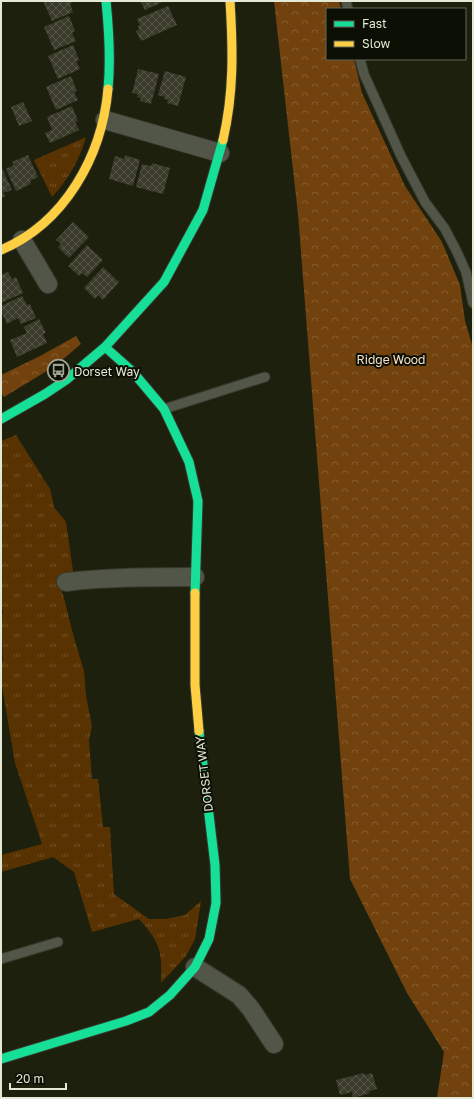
<svg xmlns="http://www.w3.org/2000/svg" width="474" height="1099" viewBox="0 0 474 1099" font-family="'Golos Text',sans-serif">
<defs>
<pattern id="grass-tufts" width="24" height="20" patternUnits="userSpaceOnUse"><rect width="24" height="20" fill="#593202"/><path d="M3 7l-1-3M5 7V3M7 7l1-3M15 17l-1-3M17 17v-4M19 17l1-3" fill="none" stroke="#715026"/></pattern>
<pattern id="forest-crowns" width="20" height="18" patternUnits="userSpaceOnUse"><rect width="20" height="18" fill="#72420e"/><path d="M2 6a3 3 0 1 1 6 0M12 15a3 3 0 1 1 6 0" fill="none" stroke="#865d30"/></pattern>
<pattern id="building-cross-hatch" width="8" height="8" patternUnits="userSpaceOnUse"><rect width="8" height="8" fill="#3a3b2a"/><path d="M0 0l8 8M0 8l8-8" fill="none" stroke="#565748"/></pattern>
</defs>
<rect width="100%" height="100%" fill="#1c200c"/>
<!-- grass -->
<path fill="url(#grass-tufts)" d="M86,137C80,159 68,180 52,197L34,160Z
M16,435L50,489L54,507L66,522L73,571L57,577L64,598L73,634L84,671L86,696L92,726L89,740L92,779H98L103,827H110L114,894L149,919H166L185,915L201,901L195,939L186,956L161,983C162,952 161,943 139,919L92,932L74,872L53,857L1,872V855L42,844L15,763L1,680V662L3,661L1,615L3,614L1,595V441Z"/>
<!-- forest -->
<path fill="url(#forest-crowns)" d="M274,1H339L341,9H327V59H354L362,93L405,186L442,242L460,285L465,321L473,348V1098H437L444,1052L407,993L350,879L298,214Z
M76,336L81,344L55,366L4,397L1,392V375L40,356Z"/>
<!-- building -->
<path fill="url(#building-cross-hatch)" d="M43,1H72L73,2L70,4L73,12L52,21Z
M140,1H165L145,10Z
M168,6L177,25L141,41L136,31L139,30L138,26L140,25L137,19Z
M69,16L75,31L72,33L76,41L54,50L44,27Z
M73,45L79,60L76,61L80,69L58,79L48,56Z
M138,69L159,74L151,104L140,101L141,98L137,97L138,94L132,93Z
M165,71L186,77L178,106L167,103L168,100L164,99L165,97L158,95Z
M71,76L77,91L74,92L78,100L56,110L46,87Z
M23,102L32,121L19,126L11,107Z
M72,106L78,121L75,122L79,130L50,143L45,133L52,130L47,117Z
M28,155L38,177L30,181L31,184L16,191L6,169L14,165L12,162Z
M125,155L140,160L133,186L109,179L115,156L124,159Z
M152,163L170,168L163,194L136,187L142,164L151,166Z
M1,166L12,190L3,193L5,196L1,198Z
M73,222L89,237L69,258L58,247L61,244L56,240Z
M87,245L103,260L87,277L82,273L79,276L68,266Z
M103,267L119,282L103,300L98,295L95,299L84,288Z
M8,272L12,279L16,277L23,293L1,303V275Z
M22,296L27,305L30,304L36,318L21,324L18,318L7,324L1,311V306Z
M39,319L46,333L43,334L47,343L17,357L10,340L27,333L24,327Z
M364,1073L365,1075L372,1073L377,1089L369,1091L370,1093L353,1098L352,1092L340,1095L336,1080Z"/>
<g fill="none" stroke-linecap="round" stroke-linejoin="round">
<defs>
<path id="lane" d="M346,1L348,9
M360,59L364,74L401,156L425,202L445,229L457,252L466,272L473,303
M164,409L265,377
M1,959L58,942"/>
<path id="street" d="M105,120L220,153
M22,240L48,284
M66,582C108,577 152,577 195,577
M195,967L239,995L251,1009L274,1044"/>
<path id="fast" d="M106,1C109,31 111,59 108,89
M105,347L132,371L164,409L189,462L198,501L195,593
M1,419L45,394L66,380L105,347L164,282L203,210L223,140
M1,1059L126,1021L149,1012L170,995L195,967L209,939L216,903L215,865L199,731"/>
<path id="slow" d="M223,140C234,93 233,49 230,1
M1,250C65,223 102,156 108,89
M195,593V685L199,731"/>
</defs>
<!-- lane casing -->
<use href="#lane" stroke="#383a2d" stroke-width="11"/>
<!-- street casing -->
<use href="#street" stroke="#383a2d" stroke-width="20"/>
<!-- fast casing -->
<use href="#fast" stroke="#383a2d" stroke-width="11"/>
<!-- slow casing -->
<use href="#slow" stroke="#383a2d" stroke-width="11"/>
<!-- lane -->
<use href="#lane" stroke="#525648" stroke-width="9"/>
<!-- street -->
<use href="#street" stroke="#525648" stroke-width="18"/>
<!-- fast -->
<use href="#fast" stroke="#16e098" stroke-width="9"/>
<!-- slow -->
<use href="#slow" stroke="#ffcf43" stroke-width="9"/>
</g>
<!-- icons -->
<defs>
<symbol id="bus-ring" viewBox="-11 -11 22 22"><circle r="9.5" fill="#0c0f03" stroke="#9da38f" stroke-width="1.5"/><path d="M-5-6H5V4H4V6H2V4H-2V6H-4V4H-5ZM-3.5-4V0h7V-4ZM-3.5 1.2v1.5H-2V1.2ZM2 1.2v1.5H3.5V1.2Z" fill="#9da38f"/></symbol>
</defs>
<g fill-rule="evenodd">
<use href="#bus-ring" x="46" y="358" width="25" height="25"/>
</g>
<g text-anchor="middle" dominant-baseline="central" stroke-width="4" stroke-linejoin="round" paint-order="stroke">
<!-- park labels -->
<g font-size="12" fill="#f9dfcb" stroke="#0c0f03">
<text x="391" y="359">Ridge Wood</text>
</g>
<!-- poi labels -->
<g font-size="12" fill="#e3e9d5" stroke="#0c0f03" text-anchor="start">
<text x="74" y="371">Dorset Way</text>
</g>
<!-- street labels -->
<g font-size="12" fill="#e3e9d5" stroke="#0c0f03">
<text transform="translate(204 774) rotate(-97)">DORSET WAY</text>
</g>
</g>
<!-- border -->
<rect width="474" height="1099" fill="none" stroke="#e3e9d5" stroke-width="4"/>
<!-- legend -->
<rect x="326" y="8" width="140" height="52" fill="#0c0f03" stroke="#626657"/>
<rect x="334" y="21" width="20" height="6" fill="#16e098" stroke="#626657"/>
<text x="362" y="28" font-size="12" fill="#e3e9d5">Fast</text>
<rect x="334" y="41" width="20" height="6" fill="#ffcf43" stroke="#626657"/>
<text x="362" y="48" font-size="12" fill="#e3e9d5">Slow</text>
<!-- scale -->
<path d="M10 1083v6h56v-6" fill="none" stroke="#e3e9d5" stroke-width="2"/>
<text x="16" y="1083" font-size="12" fill="#e3e9d5" stroke="#0c0f03" stroke-width="3" paint-order="stroke">20 m</text>
</svg>
